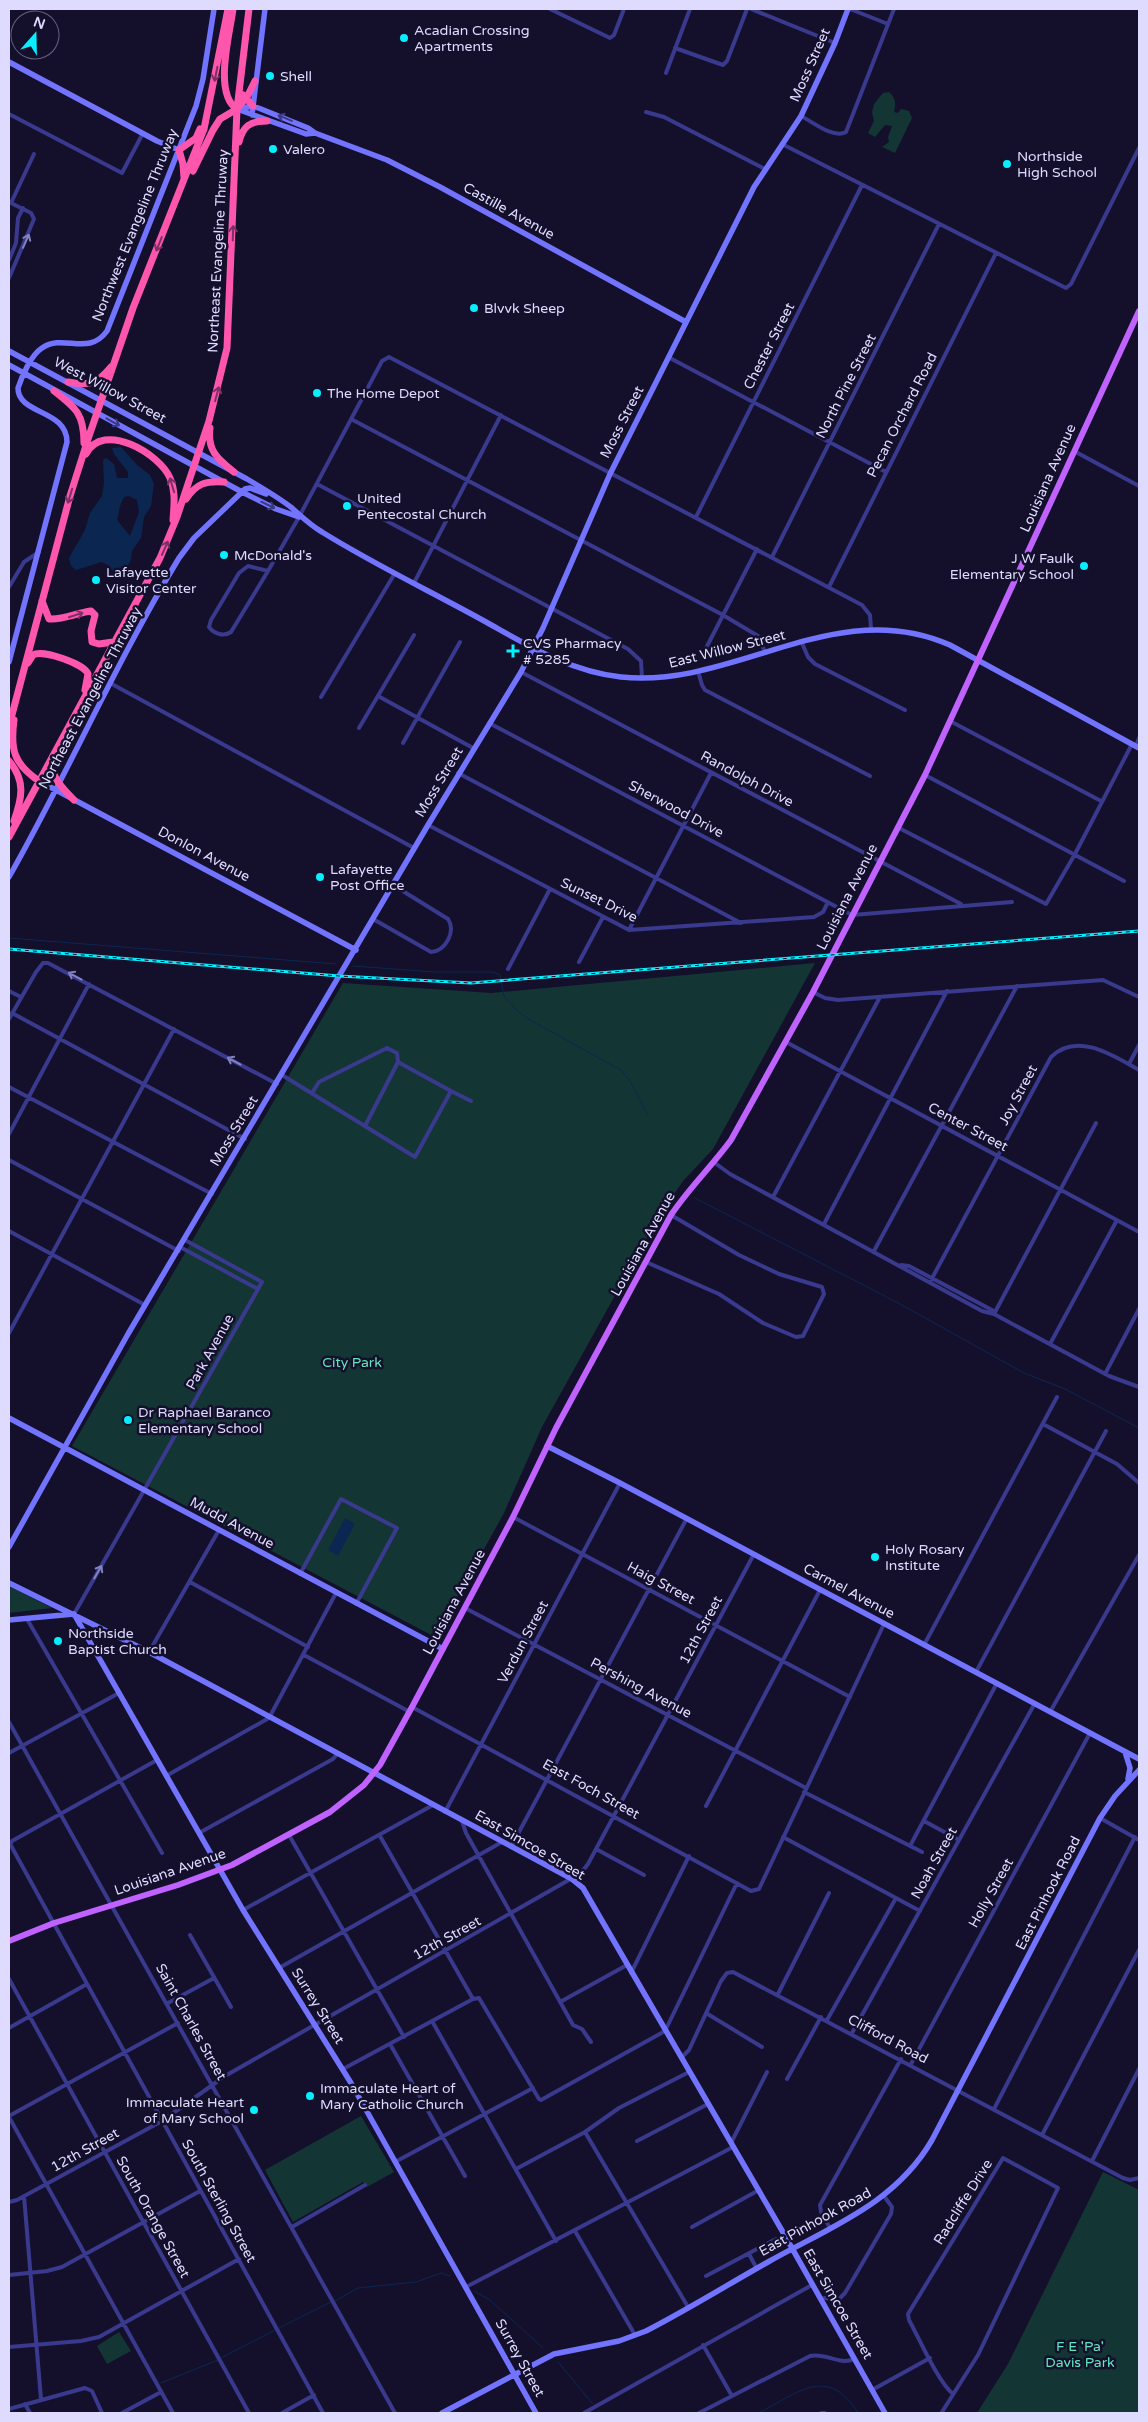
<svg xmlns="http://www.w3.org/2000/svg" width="1148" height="2422" viewBox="0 0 1148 2422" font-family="'Varela Round',sans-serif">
<rect width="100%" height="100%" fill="#14102c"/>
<!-- green -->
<path fill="#133634" d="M889,92C896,98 896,104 894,112L898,113L901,109L909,111L912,118L895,153L882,147L889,142L888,137L892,126L885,125L875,137L868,133L874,121L872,112L874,104L883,93Z
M815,963L713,1149L683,1181L658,1218L542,1427L503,1515L435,1637L72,1446L343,983L491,993Z
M9,1586L52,1608L9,1613Z
M361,2116L394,2172L367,2187L363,2182L293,2222L265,2170Z
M1103,2172L1139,2190V2413H977L1008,2364Z
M119,2332L131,2351L107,2364L97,2346Z"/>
<!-- water -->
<path fill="#0b2751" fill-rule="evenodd" d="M121,447L137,465L150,475L154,484L151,506L144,517L141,538L132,551L131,560L121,577H117L108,565L101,562L76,570L71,566L69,558L85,530L90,513L102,496L104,483L103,460L106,458L114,464L117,478H128V472L114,454L112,448ZM129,496L137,500L139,512L130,536L117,520L120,506L124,497Z
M345,1518L355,1524L338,1556L328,1550Z"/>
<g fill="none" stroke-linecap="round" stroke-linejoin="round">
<!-- stream -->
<path stroke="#0b2751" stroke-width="1" d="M9,938L336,964
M353,966L435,972H493L500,975L504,996L516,1010L530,1020L621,1070L630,1081L648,1115
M695,1198L902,1305L1024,1373L1065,1389L1139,1428
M474,2291L490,2300L543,2348
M335,2301L358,2288L416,2282L441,2273L450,2276
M279,2328L331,2302
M221,2358L275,2330
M558,2362L593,2404
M161,2383L218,2360
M598,2410L600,2413
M759,2413C797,2393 828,2364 858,2413"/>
<!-- street -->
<path stroke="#39398d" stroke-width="4" d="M550,9L610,38L614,35L624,9
M751,9L835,43
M850,9L888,24
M675,48L723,65L727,61L747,9
M666,73L690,9
M646,112L664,117L765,169
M9,114L122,173L143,133
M801,116C813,122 833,139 846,132L894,9
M782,144L1066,288L1071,284L1139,148
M9,202L31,213L34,219L9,278
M11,203L34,154
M9,260L16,243L18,218L23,208
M668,357L886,472
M351,419L723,615L758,636L765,652
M1074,451L1139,486
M317,484L628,649L641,661L642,678
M696,517L862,185
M772,557L939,224
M248,566L268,571L231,632C224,637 214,634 209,627L211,620L239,573Z
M268,571L299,517L382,361L389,357L862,605L870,615L871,629
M414,583L501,415
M9,587L24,562L39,552
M829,587L996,253
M802,643L808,657L815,664L905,710
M702,656L757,549
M698,671L702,685L705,690L870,776
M521,672L961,904
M110,683L414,848
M378,696L473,748
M321,697L395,573
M950,721L1101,801
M489,723L852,915L1012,902
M359,728L414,635
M403,743L460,642
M1136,746L1139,738
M458,773L741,923
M925,775L1124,881
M428,825L629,930L814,917L823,912L828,902
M897,827L1046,904L1075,854L1132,744
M373,919L431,952C446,951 456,931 448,919L393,885
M629,930L711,773
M579,962L603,917
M508,969L550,889
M9,991L21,997
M813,992L825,998L838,1000L1103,980L1139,997
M12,1013L245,1139
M9,1019L36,972L43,963H48L277,1084
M786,1042L1139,1232
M1129,1064L1139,1045
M282,1075L415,1157L451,1091L398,1062L365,1126
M9,1087L212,1194
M451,1091L471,1101
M312,1093L319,1082L387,1048L397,1053L398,1062
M9,1134L89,984
M9,1160L179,1251
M715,1163L730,1174L982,1311L994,1314L1109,1376L1139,1387
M773,1197L880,997
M824,1224L947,991
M9,1231L145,1305
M180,1247L258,1289
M874,1251L1017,986
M646,1262L719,1294L763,1323L796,1337L803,1336L824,1294L822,1287L779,1274L739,1255L671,1215
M901,1265L909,1266L992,1310L994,1314
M930,1282L1051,1057C1077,1031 1114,1056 1139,1070
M994,1314L1096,1123
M9,1333L174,1029
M1050,1344L1117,1220
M1105,1374L1139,1309
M1043,1424L1117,1464L1139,1483
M513,1517L850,1697
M300,1574L341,1499L397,1528L356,1604
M190,1582L308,1647
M465,1608L806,1788
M74,1614L262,1282L185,1240
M27,1619L162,1853
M924,1645L1057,1397
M149,1652L219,1530
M304,1655L410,1712
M976,1672L1106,1431
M412,1707L751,1891L759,1889L884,1624
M1050,1712L1139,1555
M9,1722L395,2413
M9,1753L119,1693
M166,1776L269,1718L336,1593
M804,1792L922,1852
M706,1806L820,1590
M445,1812L620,1483
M1100,1818L1139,1840
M462,1821L466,1833L573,2025L582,2029L591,2042
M924,1821L959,1840
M199,1833L333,1759L338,1753
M289,1835L404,2037
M380,1836L473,1999
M783,1837L920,1911
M9,1842L323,2413
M10,1845L12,1841L157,1760
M910,1846L997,1683
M511,1847L687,1518
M596,1849L644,1875
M243,1910L433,1805
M190,1935L231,2007
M279,1968L502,1842
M631,1973L689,1856
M9,1979L249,2413
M778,1994L829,1893
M560,2002L627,1965
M168,2003L214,1978
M706,2013L762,2047
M827,2020L896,1898
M432,2021L556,2241
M9,2028L87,1984
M852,2033L1035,1703
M390,2044L465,2176
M681,2058L689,2050L721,1981L727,1973L733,1972L1123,2178L1130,2180L1139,2178
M911,2064L1090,1733
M343,2069L473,1999L479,1998L539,2099L541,2100L665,2031L737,1883
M787,2079L821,2017
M994,2109L1135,1837
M9,2116L178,2023
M9,2117L173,2413
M585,2132L688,2307
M1042,2135L1139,1950
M637,2141L708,2104
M731,2143L767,2072
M1092,2161L1139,2069
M395,2162L533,2088
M516,2169L585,2132L619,2108L689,2072
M24,2196L41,2399
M9,2202L17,2200L162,2121L225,2076L581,1873L588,1864L754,1554
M292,2227L365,2185
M692,2227L759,2190
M830,2228L821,2212L820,2205L901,2059
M575,2231L635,2335
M749,2254L757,2269
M9,2275L47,2271L62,2267L200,2191
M706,2276L776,2239
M466,2287L733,2147
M821,2299L825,2298L838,2300L845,2293L891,2214L892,2207L884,2196
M703,2345L732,2396
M9,2347L81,2341L99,2337L239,2259
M872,2390L930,2358
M25,2404L30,2413
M9,2409L85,2388L92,2391L102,2413
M942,2412L978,2355L1058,2188L1003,2158L908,2314L909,2320C919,2338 938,2382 953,2394
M122,2413L161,2392
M282,2413L314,2395
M584,2413L812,2285
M699,2413L810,2356C826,2352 839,2366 854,2359
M821,2413H825"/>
<!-- secondary -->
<path stroke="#7274ff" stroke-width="5.5" d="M9,62L157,141L179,150
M237,109L253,106L261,109L308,128L315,133L387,160L440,187L686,322
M237,109L306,134L315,133
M252,115L265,9
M9,351L247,479C262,488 278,497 292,508C302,517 310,525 322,532C375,565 432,592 486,622C529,646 571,672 621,677C735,689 835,594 950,645L1139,748
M9,365L242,492L276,509L299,517
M9,662L67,442C67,409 18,415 18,388C22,376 31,355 42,348C64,333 88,357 107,331L196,106L203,79L214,9
M39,781L356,950
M9,877C68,773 116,662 179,558L194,538L245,489L250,488L266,494
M9,1418L443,1649
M547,1446L620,1483L1139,1759
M9,1547L128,1334L428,825L521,672L543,628L610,474L754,187L801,116L835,43L848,9
M9,1583L149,1652L572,1879L583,1888L784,2234L885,2413
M9,1620L74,1614L243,1910L351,2083L536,2413
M1125,1752L1130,1768L1128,1779
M442,2413L554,2354L619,2341L646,2331C687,2310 727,2285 768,2262C830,2227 895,2204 932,2140L1100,1818L1115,1796L1139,1770"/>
<!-- primary -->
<path stroke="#bf62ff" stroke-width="6" d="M9,1941L54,1923L178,1885L232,1865L330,1812L364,1785L380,1765L412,1707L513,1517L556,1428L671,1215C689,1188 712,1166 731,1140L813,992L925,775L1139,311"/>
<!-- highway -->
<path stroke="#ff56ad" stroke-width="7" d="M233,9C230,33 213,94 237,109
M243,95L253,106
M239,142C243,126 250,121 267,121
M193,171L213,130L220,119L237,109L248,95L255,81
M184,178L183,164L179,150L196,138L200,129
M68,382C90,386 97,384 111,367
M54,391C76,408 84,414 84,443
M210,428C207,451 218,459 234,472
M86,454C103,420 160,454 170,478C176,492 174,505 173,520
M186,499C197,483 205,481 224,482
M42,601L49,619C64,620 76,613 91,611L95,615L91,631L92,642L99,644L113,642
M28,663L33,655C42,649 85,664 88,674L85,690
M14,720C10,750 14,764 39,781
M9,726L70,496L89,436L133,308L204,129L228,9
M9,761C26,781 22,798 14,821
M52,761C51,777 62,788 74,800
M9,837L160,558L177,517L209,421L227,348L237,109L249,9"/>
<defs>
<path id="rail" d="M9,949L339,976L471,983L1139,931"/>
</defs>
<!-- rail casing -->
<use href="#rail" stroke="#07efff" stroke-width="3"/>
<!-- rail -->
<use href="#rail" stroke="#14102c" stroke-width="1" stroke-dasharray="4" stroke-linecap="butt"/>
</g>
<!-- one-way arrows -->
<defs><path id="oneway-shaft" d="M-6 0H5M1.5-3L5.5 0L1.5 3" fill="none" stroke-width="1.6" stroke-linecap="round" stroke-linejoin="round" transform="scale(1.25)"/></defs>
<g stroke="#7e3066">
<use href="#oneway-shaft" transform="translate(216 74) rotate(101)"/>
<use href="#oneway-shaft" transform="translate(233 233) rotate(-88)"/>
<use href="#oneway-shaft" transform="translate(159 244) rotate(112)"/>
<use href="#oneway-shaft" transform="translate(217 394) rotate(-75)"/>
<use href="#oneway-shaft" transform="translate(172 485) rotate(-107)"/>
<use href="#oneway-shaft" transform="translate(70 496) rotate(107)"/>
<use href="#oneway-shaft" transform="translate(165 548) rotate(-66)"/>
<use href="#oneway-shaft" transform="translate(76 615) rotate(-18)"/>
</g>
<g stroke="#3a3880">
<use href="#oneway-shaft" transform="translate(285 118) rotate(-158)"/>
<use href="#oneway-shaft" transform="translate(113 422) rotate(29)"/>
<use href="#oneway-shaft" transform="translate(268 505) rotate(26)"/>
</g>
<g stroke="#8382c0">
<use href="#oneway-shaft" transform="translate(26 241) rotate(-66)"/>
<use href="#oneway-shaft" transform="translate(75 976) rotate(-152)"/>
<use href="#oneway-shaft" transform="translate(234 1061) rotate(-152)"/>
<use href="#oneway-shaft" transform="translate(98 1572) rotate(-60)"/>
</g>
<!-- markers -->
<g fill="#07efff" stroke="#14102c" stroke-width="2">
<circle cx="404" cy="38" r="5"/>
<circle cx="270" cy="76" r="5"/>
<circle cx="273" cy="149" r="5"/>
<circle cx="1007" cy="164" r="5"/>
<circle cx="474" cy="308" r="5"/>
<circle cx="317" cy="393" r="5"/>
<circle cx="347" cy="506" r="5"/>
<circle cx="224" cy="555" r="5"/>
<circle cx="1084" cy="566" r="5"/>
<circle cx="96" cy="580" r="5"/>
<path d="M510.5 643.5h5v5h5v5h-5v5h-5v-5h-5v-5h5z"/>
<circle cx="320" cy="877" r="5"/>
<circle cx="128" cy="1420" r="5"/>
<circle cx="875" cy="1557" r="5"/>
<circle cx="58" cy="1641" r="5"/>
<circle cx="310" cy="2096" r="5"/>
<circle cx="254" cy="2110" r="5"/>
</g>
<g text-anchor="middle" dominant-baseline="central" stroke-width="5" stroke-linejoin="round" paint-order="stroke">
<!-- poi labels -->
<g font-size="14" fill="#dedbff" stroke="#14102c" text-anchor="start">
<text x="414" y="30">Acadian Crossing<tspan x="414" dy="16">Apartments</tspan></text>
<text x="280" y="76">Shell</text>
<text x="283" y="149">Valero</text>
<text x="1017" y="156">Northside<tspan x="1017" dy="16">High School</tspan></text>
<text x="484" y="308">Blvvk Sheep</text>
<text x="327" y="393">The Home Depot</text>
<text x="357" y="498">United<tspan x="357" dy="16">Pentecostal Church</tspan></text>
<text x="234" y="555">McDonald's</text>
<text x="1074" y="558" text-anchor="end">J W Faulk<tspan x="1074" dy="16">Elementary School</tspan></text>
<text x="106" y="572">Lafayette<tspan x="106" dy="16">Visitor Center</tspan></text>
<text x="523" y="643">CVS Pharmacy<tspan x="523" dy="16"># 5285</tspan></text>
<text x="330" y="869">Lafayette<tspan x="330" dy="16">Post Office</tspan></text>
<text x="138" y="1412">Dr Raphael Baranco<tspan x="138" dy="16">Elementary School</tspan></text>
<text x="885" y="1549">Holy Rosary<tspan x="885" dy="16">Institute</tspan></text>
<text x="68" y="1633">Northside<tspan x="68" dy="16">Baptist Church</tspan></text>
<text x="320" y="2088">Immaculate Heart of<tspan x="320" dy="16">Mary Catholic Church</tspan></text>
<text x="244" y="2102" text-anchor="end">Immaculate Heart<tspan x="244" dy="16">of Mary School</tspan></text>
</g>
<!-- street labels -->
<g font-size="14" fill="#dedbff" stroke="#14102c">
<text transform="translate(810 65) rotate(-66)">Moss Street</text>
<text transform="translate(509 211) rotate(29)">Castille Avenue</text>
<text transform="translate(135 225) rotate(-68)">Northwest Evangeline Thruway</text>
<text transform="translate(218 251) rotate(-87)">Northeast Evangeline Thruway</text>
<text transform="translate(769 346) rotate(-63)">Chester Street</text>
<text transform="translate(846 386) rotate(-63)">North Pine Street</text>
<text transform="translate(110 390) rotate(28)">West Willow Street</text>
<text transform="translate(902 415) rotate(-63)">Pecan Orchard Road</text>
<text transform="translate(622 422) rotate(-63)">Moss Street</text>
<text transform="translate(1048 478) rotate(-66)">Louisiana Avenue</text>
<text transform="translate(727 649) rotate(-14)">East Willow Street</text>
<text transform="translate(90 698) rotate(-62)">Northeast Evangeline Thruway</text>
<text transform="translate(747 779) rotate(28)">Randolph Drive</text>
<text transform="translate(439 782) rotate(-59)">Moss Street</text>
<text transform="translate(676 809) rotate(28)">Sherwood Drive</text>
<text transform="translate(204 854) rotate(28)">Donlon Avenue</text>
<text transform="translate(847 897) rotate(-63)">Louisiana Avenue</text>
<text transform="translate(599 900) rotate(26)">Sunset Drive</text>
<text transform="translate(1018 1095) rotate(-62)">Joy Street</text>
<text transform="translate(968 1127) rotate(28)">Center Street</text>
<text transform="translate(234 1131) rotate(-59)">Moss Street</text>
<text transform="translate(643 1244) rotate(-61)">Louisiana Avenue</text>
<text transform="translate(210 1352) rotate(-61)">Park Avenue</text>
<text transform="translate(232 1523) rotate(28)">Mudd Avenue</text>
<text transform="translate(661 1583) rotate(28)">Haig Street</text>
<text transform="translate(849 1591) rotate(28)">Carmel Avenue</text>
<text transform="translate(454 1602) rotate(-62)">Louisiana Avenue</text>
<text transform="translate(701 1630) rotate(-62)">12th Street</text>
<text transform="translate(523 1642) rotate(-62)">Verdun Street</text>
<text transform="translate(641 1688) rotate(28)">Pershing Avenue</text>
<text transform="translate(591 1789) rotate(29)">East Foch Street</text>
<text transform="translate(530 1845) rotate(30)">East Simcoe Street</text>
<text transform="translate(934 1863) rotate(-61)">Noah Street</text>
<text transform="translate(170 1872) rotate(-19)">Louisiana Avenue</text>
<text transform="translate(991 1893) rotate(-61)">Holly Street</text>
<text transform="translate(1048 1893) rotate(-63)">East Pinhook Road</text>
<text transform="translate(447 1938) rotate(-29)">12th Street</text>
<text transform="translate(318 2006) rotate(58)">Surrey Street</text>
<text transform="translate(191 2022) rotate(61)">Saint Charles Street</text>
<text transform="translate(888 2039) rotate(28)">Clifford Road</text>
<text transform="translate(85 2150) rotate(-29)">12th Street</text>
<text transform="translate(219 2201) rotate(61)">South Sterling Street</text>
<text transform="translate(963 2202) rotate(-58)">Radcliffe Drive</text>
<text transform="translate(153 2217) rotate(61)">South Orange Street</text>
<text transform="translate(815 2222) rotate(-29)">East Pinhook Road</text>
<text transform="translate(838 2304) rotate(60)">East Simcoe Street</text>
<text transform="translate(520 2358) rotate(61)">Surrey Street</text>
</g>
<!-- park labels -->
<g font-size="14" fill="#61e6bf" stroke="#14102c">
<text x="352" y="1362">City Park</text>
<text x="1080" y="2346">F E 'Pa'<tspan x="1080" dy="16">Davis Park</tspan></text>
</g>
</g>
<!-- border -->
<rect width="1148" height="2422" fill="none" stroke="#dedbff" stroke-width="20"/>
<!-- north arrow -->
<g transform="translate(35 35) rotate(20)"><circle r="24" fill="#14102c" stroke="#656180"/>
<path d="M0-4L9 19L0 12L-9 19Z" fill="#07efff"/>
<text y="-8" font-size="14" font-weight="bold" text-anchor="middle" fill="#dedbff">N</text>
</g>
</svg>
